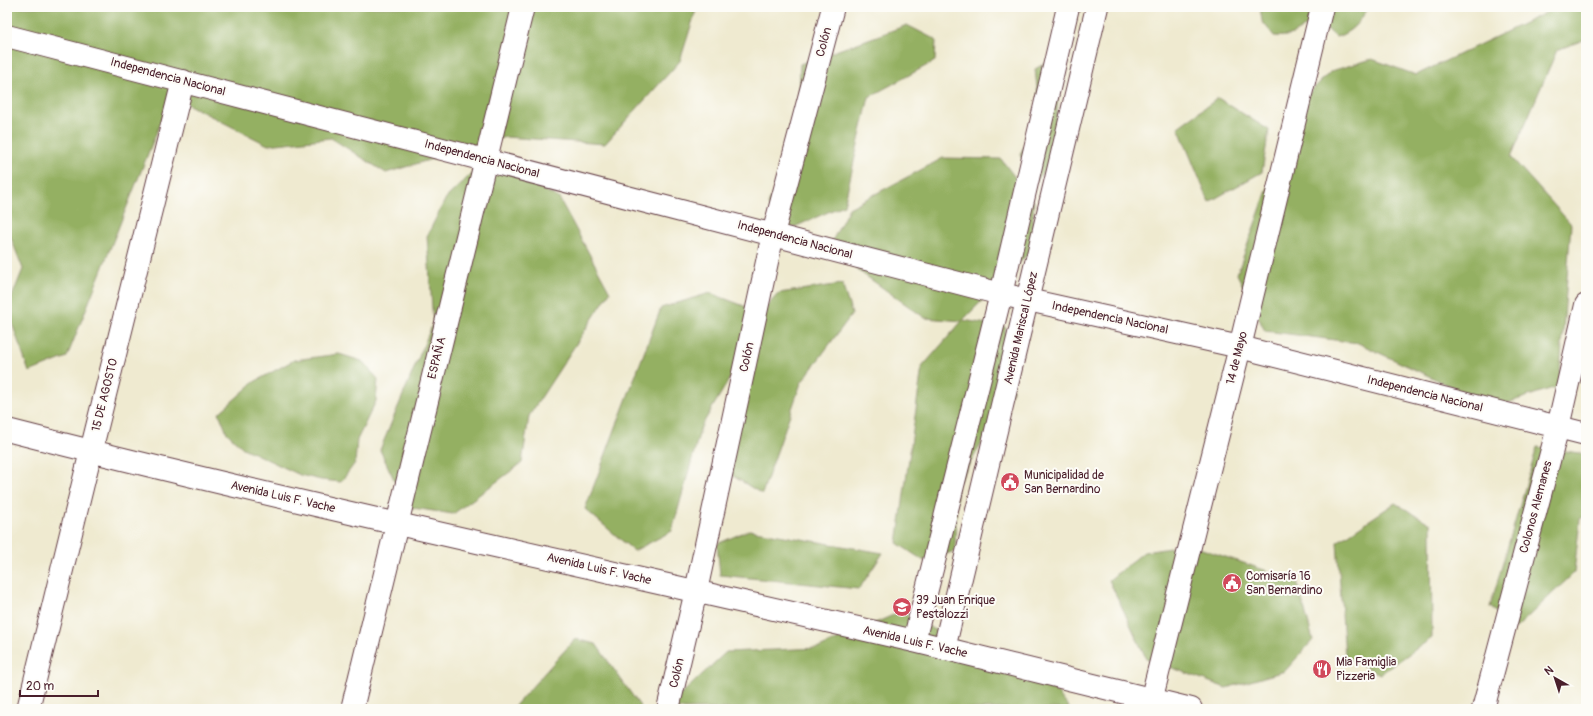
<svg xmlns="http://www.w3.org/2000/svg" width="1593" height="716" viewBox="0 0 1593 716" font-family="Pangolin,sans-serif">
<rect width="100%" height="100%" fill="#fdfcf7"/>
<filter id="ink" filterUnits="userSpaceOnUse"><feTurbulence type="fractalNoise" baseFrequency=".025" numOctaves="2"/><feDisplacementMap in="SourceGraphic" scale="8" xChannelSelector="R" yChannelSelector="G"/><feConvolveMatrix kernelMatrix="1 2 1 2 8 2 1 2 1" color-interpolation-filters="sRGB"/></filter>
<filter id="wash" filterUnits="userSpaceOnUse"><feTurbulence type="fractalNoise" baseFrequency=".012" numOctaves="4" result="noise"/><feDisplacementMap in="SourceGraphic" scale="16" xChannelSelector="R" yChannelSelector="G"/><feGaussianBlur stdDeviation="0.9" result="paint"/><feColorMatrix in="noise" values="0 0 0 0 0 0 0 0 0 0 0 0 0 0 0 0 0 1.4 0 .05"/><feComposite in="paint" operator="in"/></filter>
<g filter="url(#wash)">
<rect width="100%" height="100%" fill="#efead0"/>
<!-- forest -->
<path fill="#94b062" stroke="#6f6846" d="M7,7H697L680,61L605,144L505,137L386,173L331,138L268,145L171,96L67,357L29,372L7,309L23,269L7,228Z
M1260,7H1368C1361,21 1351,33 1336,37L1318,21C1307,23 1300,32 1290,35C1285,37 1279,36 1274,36L1262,21Z
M1558,7H1586V39L1557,50L1511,157L1571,224L1559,386L1495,407L1358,343L1265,331L1237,274L1298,104L1331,71L1372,59L1416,75Z
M907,25L936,40L935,61L869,97L844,205L783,232L768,204L797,142L800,64Z
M1061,54L1054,159L1035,183L1020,155L1040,113L1035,69Z
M1218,98L1269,130L1262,172L1209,202L1178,127Z
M943,158L1001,159L1034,202L1031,251L963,320L1005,327L1013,391L957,485L955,551L924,561L897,543L922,367L962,321L925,318L828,249L849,208Z
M486,160L559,198L610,292L529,416L522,463L453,514L407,507L380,450L433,323L427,236L446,198Z
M842,284L852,314L801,383L762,494L717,466L740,361L701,427L672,531L634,551L585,509L661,308L710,293L752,309L755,319L779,293Z
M339,354L362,361L378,379L376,401L357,440L355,463L341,482L321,480L300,475L243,448L227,433L219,413L254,382L294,360Z
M1537,447L1586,454V515L1580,519L1574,573L1516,628L1490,607Z
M1395,503L1431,524L1432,638L1380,674L1345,657L1337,542Z
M749,530L883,553L859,589L720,575L717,544Z
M1190,545L1297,581L1313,640L1285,671L1226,688L1146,658L1109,580L1144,552Z
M900,612L1056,691L1070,709H673L675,700L726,652L819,648Z
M575,639L596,644L642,709H512Z"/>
</g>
<g filter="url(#ink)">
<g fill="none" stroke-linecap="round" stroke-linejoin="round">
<defs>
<path id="minor" d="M7,36L1001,294L1240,347L1586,434
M7,430C308,507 612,571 914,641
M28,709L91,451L183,81
M352,709L523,7
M668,709L696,591L773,234L833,7
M1149,709L1240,347L1322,7
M1483,709L1558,427L1586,305"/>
<path id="tertiary" d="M1068,7L1001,294L914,641L1191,709
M944,649L1097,7"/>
</defs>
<!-- minor casing -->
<use href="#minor" stroke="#633d44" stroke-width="24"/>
<!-- tertiary casing -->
<use href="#tertiary" stroke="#633d44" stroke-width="24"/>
<!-- minor -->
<use href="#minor" stroke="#fff" stroke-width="22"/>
<!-- tertiary -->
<use href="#tertiary" stroke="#fff" stroke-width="22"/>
</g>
</g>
<!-- icons -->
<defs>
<symbol id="civic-disc" viewBox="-11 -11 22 22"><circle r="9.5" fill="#d1495b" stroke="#fdfcf7"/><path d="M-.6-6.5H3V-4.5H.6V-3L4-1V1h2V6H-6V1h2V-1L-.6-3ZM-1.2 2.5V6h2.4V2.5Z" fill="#fff"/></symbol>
<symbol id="school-disc" viewBox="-11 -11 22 22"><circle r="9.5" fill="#d1495b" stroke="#fdfcf7"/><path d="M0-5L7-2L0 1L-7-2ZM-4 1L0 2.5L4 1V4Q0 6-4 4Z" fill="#fff"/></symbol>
<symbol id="restaurant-disc" viewBox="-11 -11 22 22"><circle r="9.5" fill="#d1495b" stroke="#fdfcf7"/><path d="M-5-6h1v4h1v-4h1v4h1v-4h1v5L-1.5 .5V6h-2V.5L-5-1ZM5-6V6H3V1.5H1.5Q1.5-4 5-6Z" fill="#fff"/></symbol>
</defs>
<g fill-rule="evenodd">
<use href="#civic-disc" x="999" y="471" width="22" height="22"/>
<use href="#civic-disc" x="1221" y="572" width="22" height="22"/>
<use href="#school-disc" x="891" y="596" width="22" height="22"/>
<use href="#restaurant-disc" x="1311" y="658" width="22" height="22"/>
</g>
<g text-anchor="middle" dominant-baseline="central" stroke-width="4" stroke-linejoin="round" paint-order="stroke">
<!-- street labels -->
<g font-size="12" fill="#4a1f2b" stroke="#fdfcf7">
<text transform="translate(824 42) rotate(-75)">Colón</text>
<text transform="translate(168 77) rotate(15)">Independencia Nacional</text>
<text transform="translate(482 159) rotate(15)">Independencia Nacional</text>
<text transform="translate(795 240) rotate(15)">Independencia Nacional</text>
<text transform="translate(1110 318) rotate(12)">Independencia Nacional</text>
<text transform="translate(1021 328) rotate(-77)">Avenida Mariscal López</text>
<text transform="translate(747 357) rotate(-78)">Colón</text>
<text transform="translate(437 358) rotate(-76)">ESPAÑA</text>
<text transform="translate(1237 358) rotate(-76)">14 de Mayo</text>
<text transform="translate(1425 394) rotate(14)">Independencia Nacional</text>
<text transform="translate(105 395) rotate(-76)">15 DE AGOSTO</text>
<text transform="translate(283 497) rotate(13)">Avenida Luis F. Vache</text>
<text transform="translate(1536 507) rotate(-75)">Colonos Alemanes</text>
<text transform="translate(599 569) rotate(13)">Avenida Luis F. Vache</text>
<text transform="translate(915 642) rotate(13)">Avenida Luis F. Vache</text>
<text transform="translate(677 673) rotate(-77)">Colón</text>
</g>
<!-- poi labels -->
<g font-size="12" fill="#4a1f2b" stroke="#fdfcf7" text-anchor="start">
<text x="1024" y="475">Municipalidad de<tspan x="1024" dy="14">San Bernardino</tspan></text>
<text x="1246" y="576">Comisaría 16<tspan x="1246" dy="14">San Bernardino</tspan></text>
<text x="916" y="600">39 Juan Enrique<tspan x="916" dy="14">Pestalozzi</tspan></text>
<text x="1336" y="662">Mia Famiglia<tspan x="1336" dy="14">Pizzeria</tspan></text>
</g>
</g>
<!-- margin -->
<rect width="1593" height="716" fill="none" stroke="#fdfcf7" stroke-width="24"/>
<!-- north arrow -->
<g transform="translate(1555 678) rotate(321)" stroke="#fdfcf7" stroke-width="3" paint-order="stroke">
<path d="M0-3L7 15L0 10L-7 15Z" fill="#4a1f2b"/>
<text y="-6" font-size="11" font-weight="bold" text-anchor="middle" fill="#4a1f2b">N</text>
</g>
<!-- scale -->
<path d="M20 690v6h78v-6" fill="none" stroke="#4a1f2b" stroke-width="2"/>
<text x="26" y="690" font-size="12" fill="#4a1f2b" stroke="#fdfcf7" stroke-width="3" paint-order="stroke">20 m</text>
</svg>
